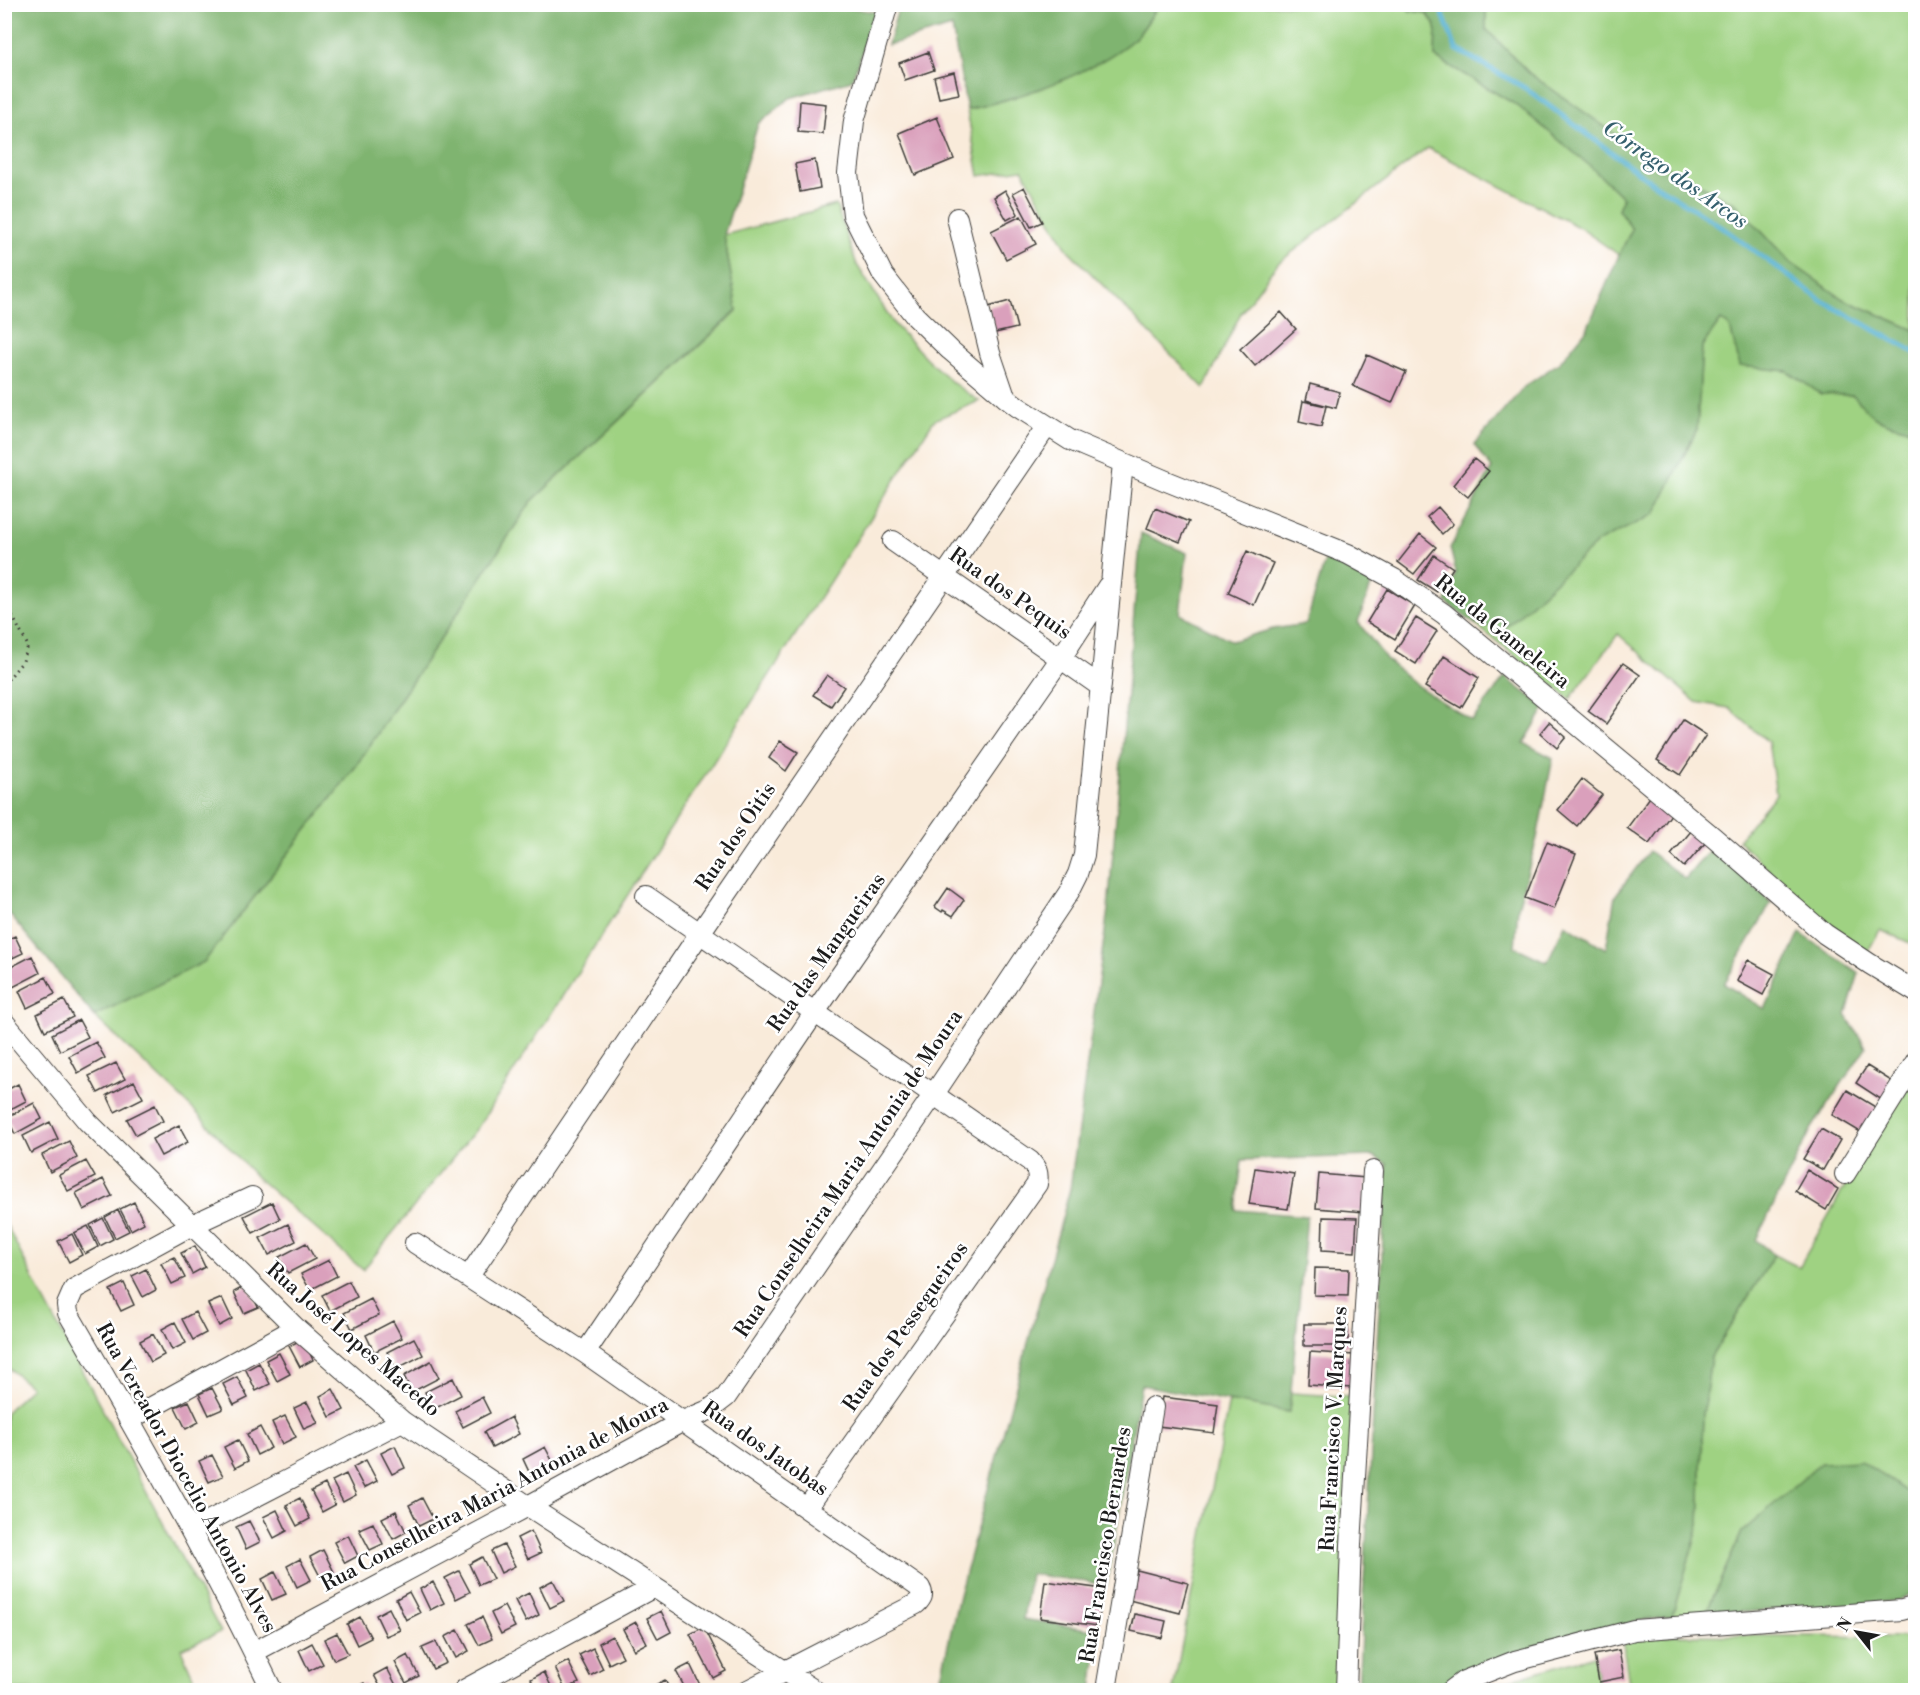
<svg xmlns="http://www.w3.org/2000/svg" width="1920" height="1695" viewBox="0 0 1920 1695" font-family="'Libre Bodoni',serif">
<rect width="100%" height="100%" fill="#fff"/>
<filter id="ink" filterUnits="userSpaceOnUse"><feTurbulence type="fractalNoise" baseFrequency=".0167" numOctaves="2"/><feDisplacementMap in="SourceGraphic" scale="12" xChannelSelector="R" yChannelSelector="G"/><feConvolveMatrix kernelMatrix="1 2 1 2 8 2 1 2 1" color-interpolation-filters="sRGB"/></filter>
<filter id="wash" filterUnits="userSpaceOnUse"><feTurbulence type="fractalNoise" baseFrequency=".008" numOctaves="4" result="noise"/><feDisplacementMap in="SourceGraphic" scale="24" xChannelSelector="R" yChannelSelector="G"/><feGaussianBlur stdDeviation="1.35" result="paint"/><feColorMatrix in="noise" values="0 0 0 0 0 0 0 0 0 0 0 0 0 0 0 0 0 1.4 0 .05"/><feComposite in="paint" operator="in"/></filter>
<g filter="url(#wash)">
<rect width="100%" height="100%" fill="#f9ebda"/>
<!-- green -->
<path fill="#9fd282" stroke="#5e774f" stroke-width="1.5" d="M1159,5H1405L1410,11L1427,13L1436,27L1435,57L1518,106L1589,165L1623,198L1618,209L1632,229L1619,255L1580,228L1428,148L1277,264L1241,313L1204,388L1068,250L1022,169L979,176L967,110C1024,96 1088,76 1134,39C1144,30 1151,15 1159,5Z
M1486,5H1915V330L1843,299L1791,263L1736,204L1642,153L1529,73L1486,29Z
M836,205L857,265L894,324L926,358L953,383L979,401L934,420L478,1127L363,1270L256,1177L196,1112L94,1016L204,962L356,766L531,502L737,311L724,235Z
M1721,320L1730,327L1740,365L1787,371L1821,394L1854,395C1874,421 1884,424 1915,430V945L1880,930L1867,953L1808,909L1738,840L1776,794L1768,742L1729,708L1696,702L1618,634L1570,699L1472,622L1503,630L1598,542L1655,514L1697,429L1702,346Z
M1909,1085L1916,1090L1915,1497L1861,1461L1742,1532L1705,1615L1672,1616L1699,1525L1703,1414L1711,1357L1774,1255L1799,1267L1847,1183Z
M4,1220L40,1292L221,1632L181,1649L199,1690H5V1413L31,1387L5,1365Z
M1291,1393L1352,1397L1340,1690H1173L1229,1401L1289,1412Z
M1915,1634V1690H1630L1622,1638L1675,1635L1909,1637Z
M1594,1655L1600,1690H1476Z"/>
<!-- forest -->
<path fill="#7fb470" stroke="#4e6846" stroke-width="1.5" d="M826,4L876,12L852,80L790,98L758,124L724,235L737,310L531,502L356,766L204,962L94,1016L5,909V872L9,849L4,843V5Z
M899,5V4L1159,5C1151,15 1144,30 1134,39C1088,76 1024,96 967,110L952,27L888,45Z
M1405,5H1486V29L1529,73L1642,153L1736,204L1791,263L1843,299L1915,330V430C1884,424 1874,421 1853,395L1821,394L1787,371L1740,366L1730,327L1721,320L1702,346L1697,429L1655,514L1598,542L1503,630L1472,622L1446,602L1456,572L1450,548L1492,468L1474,445L1524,387L1560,362L1587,329L1619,255L1632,229L1618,209L1623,198L1589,165L1518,106L1435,57L1436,27L1427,13L1410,11Z
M1141,533L1187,553L1180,614L1232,641L1273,629L1306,624L1327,554L1373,580L1358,622L1387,660L1416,685L1472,721L1505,677L1545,708L1524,743L1553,758L1537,838L1518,907L1515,947L1547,962L1565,924L1606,949L1615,896L1649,851L1685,879L1713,846L1771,903L1724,984L1765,1009L1800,933L1859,973L1846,1015L1866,1047L1812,1128L1756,1240L1774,1255L1711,1357L1703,1414L1699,1525L1672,1616L1634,1622L1462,1675L1437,1690H1358L1387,1164L1373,1156L1242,1160L1236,1210L1307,1216L1289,1412L1141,1385L1107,1585L1030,1574L1023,1619L1100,1631L1092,1690H938L959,1595L1070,1189L1108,909Z
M1861,1461L1915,1497V1592L1896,1601L1705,1615L1742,1532L1821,1463Z"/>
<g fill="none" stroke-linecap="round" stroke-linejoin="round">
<!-- stream -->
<path stroke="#52b0d0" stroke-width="5" d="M1439,4L1456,49L1525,88L1653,183L1719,225L1821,300L1916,353"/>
</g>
<g id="blocks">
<!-- building -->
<path fill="#daa0bc" d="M928,52L934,70L905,80L899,63Z
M954,72L959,94L939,98L934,77Z
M800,101L826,104L823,134L798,132Z
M937,117L954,159L915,175L899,133Z
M815,160L820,188L800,192L795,164Z
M1024,187L1042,222L1031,227L1013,193Z
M1005,190L1018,214L1007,220L994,197Z
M1021,216L1036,244L1006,259L991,231Z
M1010,301L1017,328L995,333L988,307Z
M1281,312L1296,329L1255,366L1240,349Z
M1367,355L1406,372L1392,403L1353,386Z
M1310,384L1340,392L1336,408L1306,400Z
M1303,401L1326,406L1321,427L1299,422Z
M1474,459L1489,471L1468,497L1453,485Z
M1438,507L1453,524L1442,534L1427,517Z
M1155,508L1189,522L1180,542L1147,528Z
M1420,534L1436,547L1414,574L1398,562Z
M1247,551L1273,563L1254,605L1228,593Z
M1434,555L1453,568L1437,592L1418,580Z
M1387,589L1415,606L1395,639L1367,622Z
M1416,618L1437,631L1416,664L1395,651Z
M1444,656L1479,678L1461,708L1425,687Z
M1623,663L1640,675L1606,724L1588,711Z
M827,675L844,687L831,706L813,695Z
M1683,720L1706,735L1680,775L1657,760Z
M1549,722L1566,737L1557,748L1540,733Z
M780,741L798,752L786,771L769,758Z
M1582,779L1602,795L1577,826L1558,810Z
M1650,797L1672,813L1649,844L1627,828Z
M1692,830L1706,842L1684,867L1671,855Z
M1547,842L1576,854L1554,909L1525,898Z
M948,888L964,900L953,916L943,910L942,912L935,907Z
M15,936L23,953L4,962V941Z
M32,956L40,973L13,987L5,970Z
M1748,960L1774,974L1763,995L1737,981Z
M46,977L55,994L27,1008L19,991Z
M64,1000L73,1017L45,1031L37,1014Z
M79,1020L88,1037L60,1051L52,1034Z
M96,1042L105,1058L78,1073L69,1056Z
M116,1063L125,1079L98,1093L89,1076Z
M1867,1066L1893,1082L1882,1100L1856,1083Z
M134,1081L143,1098L115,1112L107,1095Z
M18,1084L26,1101L5,1112V1091Z
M1847,1090L1877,1108L1862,1133L1832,1115Z
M34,1103L42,1119L15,1134L7,1117Z
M155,1105L163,1121L136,1135L127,1119Z
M50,1122L58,1139L31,1153L23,1136Z
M179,1125L188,1142L161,1156L152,1139Z
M1821,1129L1840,1140L1823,1170L1803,1159Z
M69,1141L77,1158L50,1172L42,1155Z
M86,1161L95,1177L68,1191L59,1175Z
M1255,1168L1294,1174L1288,1209L1249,1204Z
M1807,1170L1838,1189L1826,1210L1795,1191Z
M1319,1174L1366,1178L1364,1212L1316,1208Z
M103,1179L112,1196L84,1210L76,1193Z
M134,1202L144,1223L131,1230L120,1209Z
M272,1202L280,1219L253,1233L244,1216Z
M118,1210L129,1231L115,1238L105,1217Z
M1323,1217L1357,1218L1355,1252L1322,1250Z
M103,1218L113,1239L100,1246L90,1225Z
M288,1224L296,1241L269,1255L260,1238Z
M88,1226L98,1247L85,1254L74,1233Z
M72,1234L82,1255L69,1262L58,1241Z
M306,1243L315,1259L288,1273L279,1257Z
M195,1246L205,1267L192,1274L181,1253Z
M174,1257L185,1278L172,1284L161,1263Z
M329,1260L337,1276L310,1290L301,1274Z
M1315,1268L1349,1269L1348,1296L1314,1295Z
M146,1269L156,1290L143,1297L132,1276Z
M349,1281L357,1297L330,1311L322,1295Z
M124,1283L134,1305L121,1311L110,1290Z
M247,1285L258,1307L244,1313L234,1292Z
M222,1298L232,1319L219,1326L208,1304Z
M371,1299L379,1315L352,1329L344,1313Z
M195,1312L206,1333L193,1340L182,1319Z
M393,1321L402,1338L374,1352L366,1335Z
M175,1322L186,1343L172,1350L162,1329Z
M1304,1324H1348V1346H1304Z
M153,1334L164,1355L151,1362L140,1341Z
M414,1338L423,1355L396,1369L387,1352Z
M303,1339L313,1360L300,1367L289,1346Z
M1310,1352L1354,1355L1352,1388L1308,1385Z
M279,1353L290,1374L277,1381L266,1360Z
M431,1361L439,1378L412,1392L404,1376Z
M259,1363L270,1384L256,1391L246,1370Z
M237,1377L248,1398L234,1405L223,1384Z
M453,1378L461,1395L434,1409L425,1392Z
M212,1388L223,1409L209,1415L199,1394Z
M333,1389L344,1410L330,1417L320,1396Z
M482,1397L490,1413L463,1427L455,1411Z
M1162,1397L1218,1404L1214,1433L1158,1426Z
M189,1401L199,1422L186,1429L175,1407Z
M307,1402L318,1423L304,1429L294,1408Z
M285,1416L296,1437L282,1444L272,1422Z
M511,1417L519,1434L492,1448L484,1432Z
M260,1427L271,1448L257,1455L247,1434Z
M238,1440L248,1461L235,1468L224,1447Z
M395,1446L405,1468L392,1474L381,1453Z
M545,1447L554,1464L531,1476L523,1459Z
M212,1455L223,1476L209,1482L199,1461Z
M366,1460L377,1481L364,1488L353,1467Z
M346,1474L356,1495L343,1502L332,1481Z
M325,1484L335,1505L322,1512L311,1491Z
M300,1498L310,1519L297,1526L286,1505Z
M422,1498L433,1519L419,1526L409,1505Z
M277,1510L287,1531L274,1538L263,1517Z
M396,1511L406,1532L393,1539L382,1518Z
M249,1521L260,1542L246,1549L236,1527Z
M373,1523L383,1544L370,1550L359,1529Z
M531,1531L541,1553L528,1559L517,1538Z
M348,1535L358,1556L345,1563L334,1542Z
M504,1545L515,1566L501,1573L491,1551Z
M323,1550L334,1572L321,1578L310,1557Z
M482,1557L493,1579L479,1585L469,1564Z
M300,1559L311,1580L297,1587L287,1566Z
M1137,1570L1188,1583L1180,1613L1129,1600Z
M459,1571L470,1592L456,1599L445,1578Z
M275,1572L286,1594L272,1600L262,1579Z
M553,1580L564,1601L550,1608L540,1587Z
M1045,1581L1103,1589L1098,1626L1040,1618Z
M433,1582L444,1603L430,1610L420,1589Z
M409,1592L420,1613L406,1620L396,1599Z
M529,1593L539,1615L526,1622L515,1600Z
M504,1606L515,1627L501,1634L491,1613Z
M389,1608L400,1630L386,1636L376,1615Z
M661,1611L671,1632L658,1639L647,1618Z
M1135,1614L1166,1621L1162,1638L1131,1631Z
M360,1617L371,1638L357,1645L347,1624Z
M482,1617L492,1639L479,1645L468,1624Z
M636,1622L647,1643L634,1650L623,1629Z
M704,1627L726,1671L713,1678L690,1634Z
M458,1630L469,1651L456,1658L445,1637Z
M337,1633L348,1654L334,1660L324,1639Z
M612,1636L623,1657L609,1664L599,1643Z
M436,1642L446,1663L433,1669L422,1648Z
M312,1643L323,1664L309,1671L299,1650Z
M593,1648L603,1669L590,1676L579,1655Z
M1619,1650L1624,1677L1599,1682L1594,1655Z
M408,1655L419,1676L406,1683L395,1662Z
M568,1661L579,1683L565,1689L555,1668Z
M690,1664L700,1685L686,1690L676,1671Z
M387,1668L398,1689L395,1690H382L374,1675Z
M544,1672L553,1690H536L531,1679Z
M665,1680L670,1690H653L651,1687Z
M364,1683L368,1690H350Z"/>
</g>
</g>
<g filter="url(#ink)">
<use href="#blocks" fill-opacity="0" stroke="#3d3b38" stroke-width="1.5"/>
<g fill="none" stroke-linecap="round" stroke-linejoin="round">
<defs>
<path id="minor" d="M888,4L854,121L848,173L853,215L883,275L915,316L950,350L1005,397
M957,218L990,353L1005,397L1018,407L1070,440L1164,480L1348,554L1394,579L1444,614L1713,837L1825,934L1870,964L1916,992
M893,541L1100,686
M646,896L1030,1161C1037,1169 1039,1173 1037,1184L807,1508
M4,1022L88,1122L296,1328L402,1421L528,1506L814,1690
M1845,1174L1916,1061
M252,1197L192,1225L74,1289L67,1305L68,1313C140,1437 210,1561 272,1690
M415,1243L585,1353L920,1588C924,1595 922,1598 916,1604L748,1690
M469,1276L700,933L1047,426
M585,1353L815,1012L1061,658L1108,586
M130,1419L296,1328
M191,1530L402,1421
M254,1652L528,1506L683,1421L709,1410L726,1397L934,1094L1069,892L1078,874L1084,855L1123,463
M464,1690L654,1587
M1106,1690L1153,1407
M1346,1690L1351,1545L1373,1171
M1452,1690L1464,1681L1515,1661L1634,1630L1902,1610L1916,1606"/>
</defs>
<!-- minor casing -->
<use href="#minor" stroke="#3d3b38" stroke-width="22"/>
<!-- path -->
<path stroke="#3d3b38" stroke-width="3" stroke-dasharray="1.5 4.5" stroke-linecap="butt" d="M4,600L28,646L23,661L4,684"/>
<!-- minor -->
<use href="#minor" stroke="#fff" stroke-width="20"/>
</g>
</g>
<g text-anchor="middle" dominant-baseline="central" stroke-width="5" stroke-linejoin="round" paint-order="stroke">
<!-- street labels -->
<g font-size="21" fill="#1c1c1c" stroke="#fff">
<text transform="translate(1010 594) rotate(35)">Rua dos Pequis</text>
<text transform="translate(1502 632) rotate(39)">Rua da Gameleira</text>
<text transform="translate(736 837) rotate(-56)">Rua dos Oitis</text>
<text transform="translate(827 953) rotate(-55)">Rua das Mangueiras</text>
<text transform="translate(849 1174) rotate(-56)">Rua Conselheira Maria Antonia de Moura</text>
<text transform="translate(906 1327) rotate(-55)">Rua dos Pessegueiros</text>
<text transform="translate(353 1340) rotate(41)">Rua José Lopes Macedo</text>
<text transform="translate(1334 1429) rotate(-87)">Rua Francisco V. Marques</text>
<text transform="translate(765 1449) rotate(35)">Rua dos Jatobas</text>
<text transform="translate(186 1478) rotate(61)">Rua Vereador Diocelio Antonio Alves</text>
<text transform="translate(495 1495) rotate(-28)">Rua Conselheira Maria Antonia de Moura</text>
<text transform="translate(1106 1545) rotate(-81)">Rua Francisco Bernardes</text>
</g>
<!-- water labels -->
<g font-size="22" font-style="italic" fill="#345f6d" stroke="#fff">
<text transform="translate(1675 175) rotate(35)">Córrego dos Arcos</text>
</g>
</g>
<!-- margin -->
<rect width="1920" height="1695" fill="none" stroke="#fff" stroke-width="24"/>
<!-- north arrow -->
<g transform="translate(1857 1632) rotate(301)" stroke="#ffffff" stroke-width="4.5" paint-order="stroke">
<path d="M0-4.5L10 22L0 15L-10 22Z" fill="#1c1c1c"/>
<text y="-9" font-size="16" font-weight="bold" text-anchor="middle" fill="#1c1c1c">N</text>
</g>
</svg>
